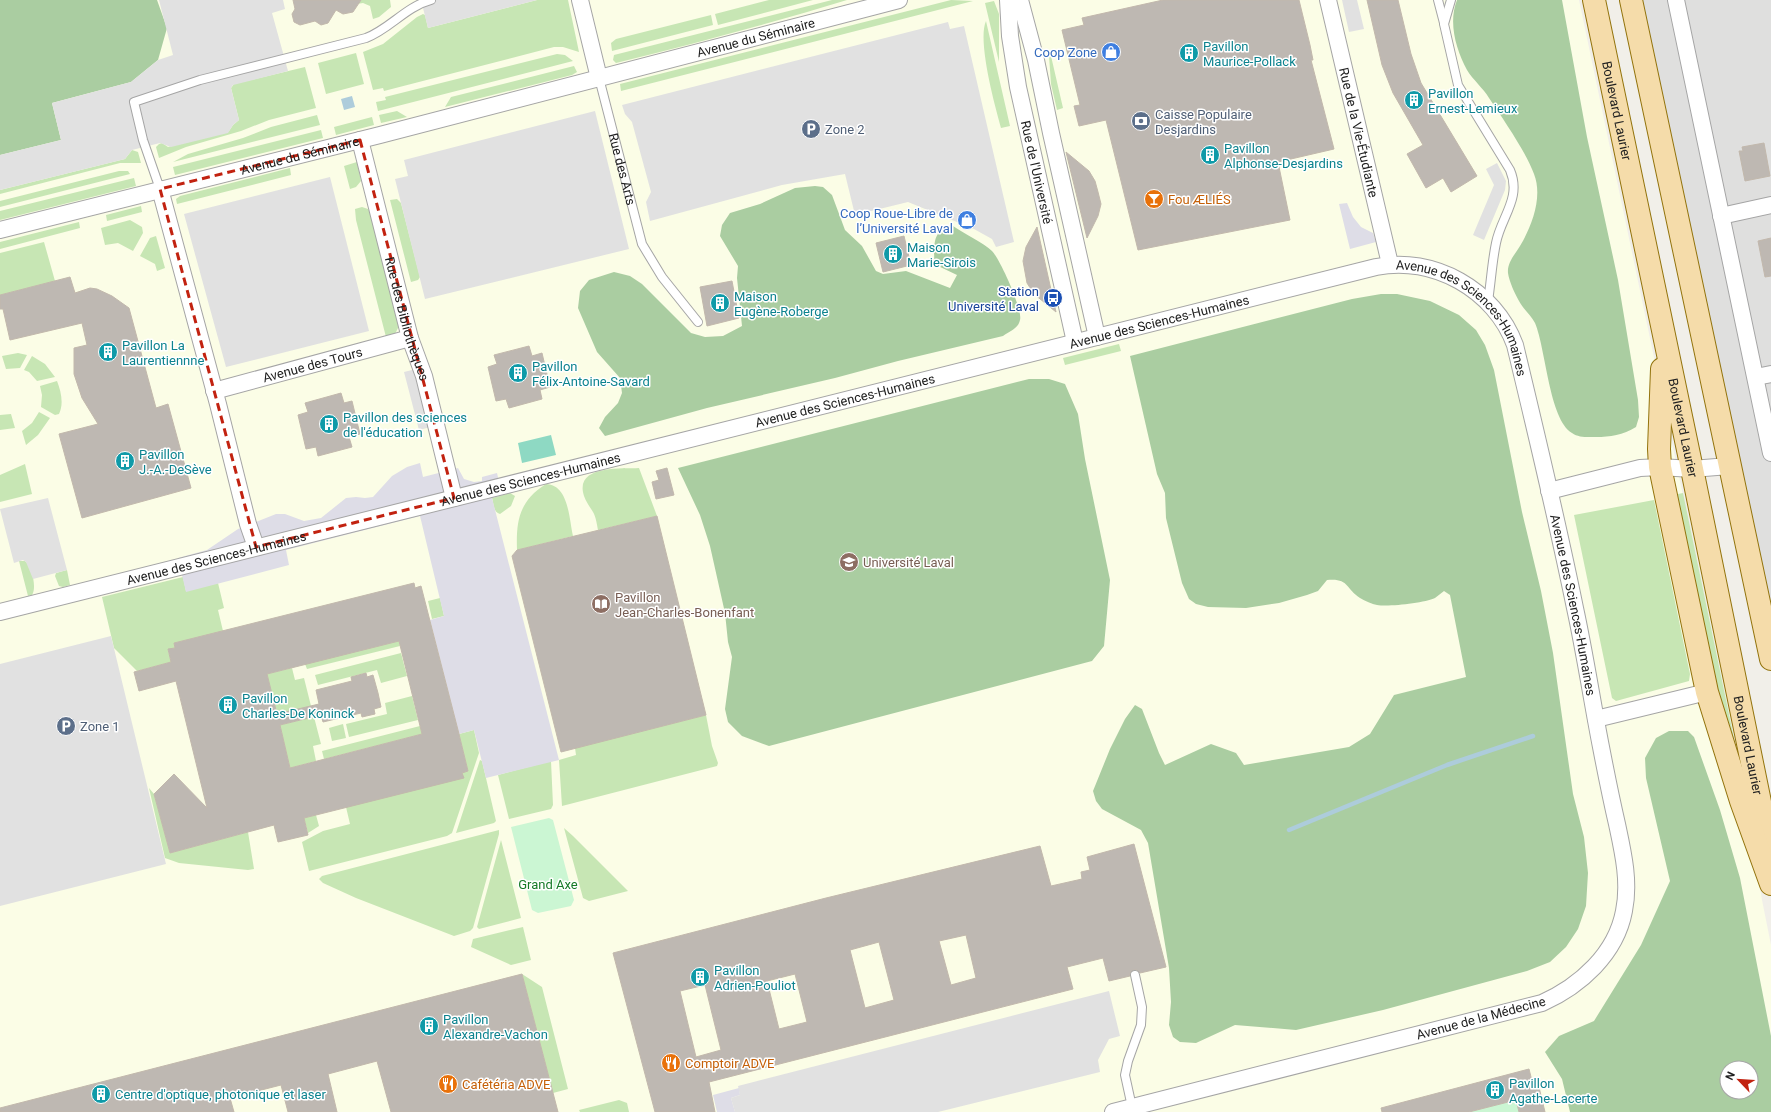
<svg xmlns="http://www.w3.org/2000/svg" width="1771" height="1112" viewBox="0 0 1771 1112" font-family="Roboto,sans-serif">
<rect width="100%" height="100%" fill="#f1efe9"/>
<!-- residential -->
<path fill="#dfdfde" d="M1630,0H1771V649Z"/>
<!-- education -->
<path fill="#fbfde6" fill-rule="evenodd" d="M0,0H1579L1741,772L1762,900L1771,945V1112H0ZM1727,1068H1751V1092H1727Z"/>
<!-- grass -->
<path fill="#c7e6b4" d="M356,0H390L391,7L379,17L373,19L370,6L363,3L357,4Z
M537,0H568L579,52L563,47H554L384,91L383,88L373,90L363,52L383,44L417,17L423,14L425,15L428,28Z
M769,0H813L718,25L715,14Z
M832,0H847C772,23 696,43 620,62L616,63L613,60L614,55Z
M951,0L973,1L621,91L620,84Z
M994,1L999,14V62L985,3Z
M711,15L713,25L612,51L611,43L616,39Z
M986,21L1010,126L1001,128C995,106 977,41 986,21Z
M356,53L364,84L326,94L318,63Z
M557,54L565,55L573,61L378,111L376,102L386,100L385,97Z
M1049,56H1051L1063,108L1057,110L1051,84Z
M574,66L577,72L572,75L445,107L451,97Z
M305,67L316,108L269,120L241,131L186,147L159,158L156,147L159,144L162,143L168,147L229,131L233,125L239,120L231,88L234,84Z
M397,111L407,117L381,123L379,115Z
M317,115L320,125L173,162L188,154L243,138L271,127Z
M372,117L374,125L336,135L334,127Z
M321,130L323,138L175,175L173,167Z
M132,150L138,152L141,163H120L0,194V190L125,159Z
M357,162L361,181L356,187L350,189L344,166Z
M290,168L291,175L177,204L176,199L180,196Z
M119,171H128L130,174L0,207V201Z
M134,178L136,186L0,220V211Z
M397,199L401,203L420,277L418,280L411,282L390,200Z
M141,206L142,212L107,221L106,215Z
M362,207L368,209L371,214L399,326L395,334L386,337L356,220L355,209Z
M130,220L142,227L143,233L133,251L118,243L105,245L101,228Z
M79,222L80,228L0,249V242Z
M156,236L165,268L157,271L155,264L140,256L150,238Z
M44,242L55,281L0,295V253Z
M1119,344L1121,351L1065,365L1063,358Z
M18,353L27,355L20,368L6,369L2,356Z
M32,356L45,364L55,377L37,381L29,372L24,370Z
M57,381C61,391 64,404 59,414L55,415L41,407L42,395L40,386Z
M39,412L50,418L38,435L26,445L22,431L32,423Z
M11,414L15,428L0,430V415Z
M25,464L32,494L0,502V475Z
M639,468L657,516L598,530C597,525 596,517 593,512C590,507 586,502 584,496C574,465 620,469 639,468Z
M546,484C569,485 569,519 573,536L517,550C516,521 519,501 546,484Z
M510,493L515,496L511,506L500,514C493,512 494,504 492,498Z
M1683,493L1741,772L1720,705L1673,495Z
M1654,500L1690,674L1689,681L1616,701L1612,698L1574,515Z
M19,561H25C32,566 37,588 32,595L28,596Z
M67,570L70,585L63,587L59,586L55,576L56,573Z
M183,577L186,591L218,583L224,608L218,610L223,631L174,643L175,648L168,650L171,662L137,671L114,648L102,597Z
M440,598L444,616L432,619L428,601Z
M399,641L400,646L307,669L305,664Z
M401,653L407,676L381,683L377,670L318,685L315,675Z
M292,668L295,680L304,678L311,706L277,714L267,674Z
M412,696L418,720L349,737L346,724L387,714L385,703Z
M706,715L712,746L718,763L717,766L562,806L559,760L576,755L575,748Z
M314,717L321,744L313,746L316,761L290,768L280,725Z
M343,724L346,738L332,741L329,728Z
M420,726L422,734L324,759L322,751Z
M474,730L479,753L452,833L447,836L309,871L302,842L323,831L350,824L346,807L468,771L459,734Z
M480,760L482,761L496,821L494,823L456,833Z
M551,761L553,805L551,809L509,819L498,775Z
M149,788L154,794L170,853L248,832L254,869L248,870L179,863L165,858Z
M316,815L319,826L308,833L304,818Z
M564,828L573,836L628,891L589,901L583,898Z
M499,830V834L473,928L470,931L454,936L356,898L323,883L319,879L322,876Z
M501,840L521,918L479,929L477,927Z
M523,927L531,960L511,965L471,947L473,939Z
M522,974L542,987L568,1089L553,1093Z
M619,1100L627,1103L629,1112H580L579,1110Z"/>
<!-- forest -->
<path fill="#aacda1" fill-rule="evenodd" d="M0,0H157L167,28L158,60L131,82L52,103L61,140L0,155Z
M1457,0H1562L1587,137L1618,280L1638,400L1639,417L1636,427C1623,435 1610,437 1596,437C1588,437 1579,438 1572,433C1549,419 1546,349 1535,323C1531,315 1523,309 1519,301C1515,294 1509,281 1508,273C1507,263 1515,254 1520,246C1532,226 1543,197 1534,174C1526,152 1503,119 1489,98C1483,88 1473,80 1467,70C1456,49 1448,23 1457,0Z
M815,186L823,187L832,195L845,230L862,246L876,271L883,274L906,271L950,288L957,275L934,264C935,246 931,235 948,225L953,226C963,233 984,243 992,251C1000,259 1023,310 1020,320C1018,329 1010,331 1003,336L898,361L835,378L707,408L605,436L599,428L605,417L618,403L622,393L620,378L597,352L578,308L580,291L589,280L614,272L630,276L642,284L691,333L705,337L723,336L742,326L737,278L738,266L720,236L722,225L730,213L760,204L795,188Z
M1381,294H1397L1430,301L1459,315L1476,330L1485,345L1494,370L1522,512L1541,591L1553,653L1573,794L1584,837L1588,873L1586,906L1578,929L1566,947L1550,962L1527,971L1383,1010L1296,1030L1235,1025L1196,1043L1180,1042L1173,1037L1169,1025L1171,1002L1169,968L1148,843L1141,830L1102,809L1096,801L1093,791L1110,749L1125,719L1135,705L1142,709L1159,753L1165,765L1211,744L1236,753L1244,765L1349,747L1370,734L1394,695L1466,677L1450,595L1444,591C1441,593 1438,596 1435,598C1424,603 1389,607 1377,605C1372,604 1365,601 1360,598C1345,588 1349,578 1327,580L1318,591L1307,595L1279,603L1246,608L1208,607L1196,604L1189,599L1182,583L1166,518L1165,493L1157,474L1130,356L1352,299Z
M1029,379H1049L1065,384L1078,414L1085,459L1110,580L1104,646L1092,661L769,746L742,736L728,722L725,709L732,657L728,642L725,613L710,546L700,515L678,468Z
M1669,731H1688L1694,737L1720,810L1740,878L1771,1036V1112H1570L1562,1079L1545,1052L1559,1036L1594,1021L1641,945L1670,881L1646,778L1645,758L1656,738ZM1727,1068H1751V1092H1727Z"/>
<!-- park -->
<path fill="#cbf6d3" d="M549,818L553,820L574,900L571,906L538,913L532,910L511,827Z
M1516,1100L1519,1112H1469Z"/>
<!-- pitch -->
<path fill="#8ed9c3" d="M551,435L556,455L522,463L518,443Z"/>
<!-- parking -->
<path fill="#e1e1e1" d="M159,0H283L285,9L272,13L288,71L233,85L231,88L239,120L233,125L228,133L171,147L160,143L132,150L125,159L0,190V155L61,140L52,103L131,82L158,60L173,55Z
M421,0H537L428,28Z
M1342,0H1357L1364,29L1349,32Z
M948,22L950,29L964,26L1014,242L996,247L992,239L974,229L908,202L855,215L845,174L782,185L650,221L646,202L651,192L632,122L625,114L622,105Z
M595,111L629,249L425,299L395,179L408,176L404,160Z
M1497,163L1506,181L1505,190L1484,240L1473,235L1494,185L1486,169Z
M330,177L369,331L226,367L184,214Z
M416,369L431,427L419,430L404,372Z
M48,498L67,570L33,579L26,562L23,560L14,563L0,509Z
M111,636L166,864L0,906V664Z
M1109,991L1120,1036L1109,1039L1098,1060L1100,1072L938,1112H735L731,1098L740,1095L738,1086Z"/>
<!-- plaza -->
<path fill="#dedde7" d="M1347,203L1353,217L1361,227L1373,233L1376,242L1350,249L1339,204Z
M420,463L423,477L458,468L464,479L474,482L482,481V477L497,473L502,495L492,498L559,760L486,778L474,730L459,734L430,620L444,616L420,516L286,550L289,565L186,592L178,558L207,550L238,529L276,514H285L304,521L321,518L346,498L356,497L365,498L373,497L392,476L407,467Z
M739,1088L740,1095L731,1098L735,1112H717L713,1095Z"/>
<!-- water -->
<path fill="#adccdb" d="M352,96L355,107L344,110L341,99Z"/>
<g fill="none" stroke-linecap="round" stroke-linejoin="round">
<!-- stream -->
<path stroke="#adccdb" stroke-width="4.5" d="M1289,830L1447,765L1533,736"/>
</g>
<!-- building -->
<path fill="#beb8b2" stroke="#c2b8ac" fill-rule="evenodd" d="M293,0H361L353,12L343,14L336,10L328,23L321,25L315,21L300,25L294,22L292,14L295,9Z
M1163,0H1299L1310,45L1313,60H1311L1334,149L1278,162L1290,220L1138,250L1106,120L1079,126L1074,106L1080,105L1062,30L1084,25L1082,18Z
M1367,0H1398L1411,54L1421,83L1477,176L1451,192L1443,178L1426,188L1407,154L1423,145L1393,93L1382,65Z
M1764,143L1770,176L1745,181L1739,151H1743L1742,147Z
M1066,152L1089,171L1095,181L1098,192L1101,204L1098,216L1087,238Z
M1037,227L1056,312L1034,294L1027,283L1023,261L1026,247Z
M904,236L911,265L883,272L876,243Z
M1771,238V276L1765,277L1758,241Z
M70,277L75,293L90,288L97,289L112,296L129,308L156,408L168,404L191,488L82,518L59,434L98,424L82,398L74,374V348L87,345L82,323L10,340L3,309H0V295Z
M732,281L739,318L707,326L700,287Z
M529,346L532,356L542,353L550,387L540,390L542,399L509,408L506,399L496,401L488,367L497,364L494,355Z
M341,393L344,403L352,401L360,434L349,437L352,447L318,456L316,447L306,449L298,415L308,412L305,403Z
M667,468L674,495L656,499L652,482L659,480L656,471Z
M657,516L706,715L561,752L512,556L517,550Z
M414,583L415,588L421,586L459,734L468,771L462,773L464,778L304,818L308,835L278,842L274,825L170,853L154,794L174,774L207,808L176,681L139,691L134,672L171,662L168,649L175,648L174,643ZM399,641L422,734L290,768L280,725L321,715L323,722L361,713L362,717L375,714L374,709L381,707L378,693L373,675L367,677L366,673L351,677L352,681L316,690L319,704L277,714L267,674Z
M1134,844L1166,967L1140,973L1137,970H1133L1130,973V976L1109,981L1103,958L1067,967L1073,989L709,1082L715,1112H655L613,953L826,898L1040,846L1051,886L1082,879L1081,872L1090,870L1087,857ZM966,935L976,978L951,985L939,941ZM879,942L894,1000L865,1008L850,950ZM795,974L807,1022L779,1029L767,981ZM705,985L721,1050L696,1057L680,991Z
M522,974L558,1112H391L377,1061L328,1074L337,1112H288L281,1085L230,1098L234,1112H0V1108Z
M1529,1069L1533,1085L1538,1083L1545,1112H1519L1516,1100L1469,1112H1382L1381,1108Z"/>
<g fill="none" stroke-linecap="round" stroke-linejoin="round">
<defs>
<g id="lane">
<path d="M1438,0L1444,23"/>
<path d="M1451,0L1444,24L1458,85L1510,170C1522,198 1501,217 1496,243C1492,262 1491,282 1488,301"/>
<path id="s1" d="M599,78L642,244L662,277L698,322"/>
<path d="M160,189L143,140L134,102L200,80L366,38C390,29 405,7 431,0"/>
<path d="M1132,1107L1125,1075L1128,1061L1141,1025L1142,1007L1135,975"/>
</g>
<g id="street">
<path d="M580,0L599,78"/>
<path id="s2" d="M1008,0L1010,36L1018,87L1075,342"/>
<path d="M1020,0L1036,60L1051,133L1097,337"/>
<path id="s3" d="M1328,0L1390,264"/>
<path d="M1676,0L1771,453"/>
<path id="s4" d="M360,140L410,338L424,376L454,498"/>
<path d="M160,189L218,404L248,524L256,547"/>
<path d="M1721,216L1771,205"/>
<path id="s5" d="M0,230L380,135L899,0"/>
<path d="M1756,377L1771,374"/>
<path id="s6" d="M214,391L410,338"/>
<path d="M1549,491L1640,468L1660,467L1692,469L1729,466"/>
<path id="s7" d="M0,612L1376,267C1433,255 1495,290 1515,345C1536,432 1557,520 1575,608C1585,654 1592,701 1601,747C1606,773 1611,798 1617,824C1623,852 1630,882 1624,911C1616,954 1580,986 1542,1003L1113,1112"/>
<path d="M1596,719L1707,692"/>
</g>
<g id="primary">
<path id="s8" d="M1594,0L1692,469L1771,856"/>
<path d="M1631,0L1771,659"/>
<path d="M1662,369L1659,449L1660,467L1707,692L1741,801L1771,884"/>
</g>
</defs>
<!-- lane casing -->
<use href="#lane" stroke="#a5a5a5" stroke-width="10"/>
<!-- street casing -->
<use href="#street" stroke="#a5a5a5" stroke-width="18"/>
<!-- primary casing -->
<use href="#primary" stroke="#92730c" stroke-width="24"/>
<!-- lane -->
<use href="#lane" stroke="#fff" stroke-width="8"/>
<!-- street -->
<use href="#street" stroke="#fff" stroke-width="16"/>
<!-- primary -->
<use href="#primary" stroke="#f5dcaa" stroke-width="22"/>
</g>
<!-- marked area -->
<path fill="none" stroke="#c22210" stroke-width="3" stroke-dasharray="8 5" stroke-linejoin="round" d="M360,140L454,498L256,547L160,189Z"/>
<!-- icons -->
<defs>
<symbol id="shop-disc" viewBox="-11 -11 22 22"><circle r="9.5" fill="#3f7fe0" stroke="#fff"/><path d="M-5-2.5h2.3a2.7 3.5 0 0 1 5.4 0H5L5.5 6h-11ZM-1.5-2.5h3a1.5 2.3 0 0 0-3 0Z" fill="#fff"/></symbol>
<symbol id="building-disc" viewBox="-11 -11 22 22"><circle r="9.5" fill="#0f9aa8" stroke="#fff"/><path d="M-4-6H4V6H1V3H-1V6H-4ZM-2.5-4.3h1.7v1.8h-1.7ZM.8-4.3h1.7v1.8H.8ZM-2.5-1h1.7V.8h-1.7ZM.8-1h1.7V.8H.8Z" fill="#fff"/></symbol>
<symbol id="bank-disc" viewBox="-11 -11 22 22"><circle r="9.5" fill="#5c6f8a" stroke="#fff"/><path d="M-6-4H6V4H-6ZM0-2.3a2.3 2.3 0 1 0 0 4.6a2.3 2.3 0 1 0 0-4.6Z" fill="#fff"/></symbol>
<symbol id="parking-disc" viewBox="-11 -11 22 22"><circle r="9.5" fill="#5c6f8a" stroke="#fff"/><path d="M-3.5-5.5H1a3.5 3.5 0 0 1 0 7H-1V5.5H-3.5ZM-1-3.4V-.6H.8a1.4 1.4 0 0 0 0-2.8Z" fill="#fff"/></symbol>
<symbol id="bar-disc" viewBox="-11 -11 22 22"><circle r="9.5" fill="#e8710a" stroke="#fff"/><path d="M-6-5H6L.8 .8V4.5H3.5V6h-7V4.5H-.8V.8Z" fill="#fff"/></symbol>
<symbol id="bus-disc" viewBox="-11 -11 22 22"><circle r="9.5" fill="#1a4fb4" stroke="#fff"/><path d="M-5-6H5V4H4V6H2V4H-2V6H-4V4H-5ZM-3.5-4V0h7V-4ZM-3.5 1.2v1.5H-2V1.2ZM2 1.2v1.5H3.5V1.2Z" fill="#fff"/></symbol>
<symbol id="university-disc" viewBox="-11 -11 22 22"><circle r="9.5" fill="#8d6e63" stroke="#fff"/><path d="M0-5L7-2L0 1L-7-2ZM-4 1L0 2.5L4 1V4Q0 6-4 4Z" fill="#fff"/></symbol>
<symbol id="library-disc" viewBox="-11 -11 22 22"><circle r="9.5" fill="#8d6e63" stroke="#fff"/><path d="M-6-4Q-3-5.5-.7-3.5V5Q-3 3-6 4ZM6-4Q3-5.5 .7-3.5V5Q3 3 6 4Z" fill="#fff"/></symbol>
<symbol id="restaurant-disc" viewBox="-11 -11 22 22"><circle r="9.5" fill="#e8710a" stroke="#fff"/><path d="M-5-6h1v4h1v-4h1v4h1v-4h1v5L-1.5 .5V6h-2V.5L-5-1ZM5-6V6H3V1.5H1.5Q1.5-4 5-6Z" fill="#fff"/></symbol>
</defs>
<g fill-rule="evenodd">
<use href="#shop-disc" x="1100" y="41" width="22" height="22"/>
<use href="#building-disc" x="1178" y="42" width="22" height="22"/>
<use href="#building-disc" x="1403" y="89" width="22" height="22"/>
<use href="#bank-disc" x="1130" y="110" width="22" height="22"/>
<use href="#parking-disc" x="800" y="118" width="22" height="22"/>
<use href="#building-disc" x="1199" y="144" width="22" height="22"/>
<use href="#bar-disc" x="1143" y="188" width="22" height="22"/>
<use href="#shop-disc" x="956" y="209" width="22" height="22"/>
<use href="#building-disc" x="882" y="243" width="22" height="22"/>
<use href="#bus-disc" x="1042" y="287" width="22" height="22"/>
<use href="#building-disc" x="709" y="292" width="22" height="22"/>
<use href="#building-disc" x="97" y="341" width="22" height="22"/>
<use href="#building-disc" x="507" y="362" width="22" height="22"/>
<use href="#building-disc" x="318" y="413" width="22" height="22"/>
<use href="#building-disc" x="114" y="450" width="22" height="22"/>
<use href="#university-disc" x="838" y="551" width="22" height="22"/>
<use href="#library-disc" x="590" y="593" width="22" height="22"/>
<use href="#building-disc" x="217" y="694" width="22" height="22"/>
<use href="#parking-disc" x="55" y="715" width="22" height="22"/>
<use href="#building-disc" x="689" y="966" width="22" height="22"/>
<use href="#building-disc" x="418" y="1015" width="22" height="22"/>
<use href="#restaurant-disc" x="660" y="1052" width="22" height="22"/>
<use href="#restaurant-disc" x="437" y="1073" width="22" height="22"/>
<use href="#building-disc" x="1484" y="1079" width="22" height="22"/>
<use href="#building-disc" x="90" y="1083" width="22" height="22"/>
</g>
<g text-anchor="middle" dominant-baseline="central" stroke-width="3" stroke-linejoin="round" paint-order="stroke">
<!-- street labels -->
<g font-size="13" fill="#212121" stroke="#fff">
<text stroke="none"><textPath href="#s5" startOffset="780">Avenue du Séminaire</textPath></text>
<text stroke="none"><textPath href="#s8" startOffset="113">Boulevard Laurier</textPath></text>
<text stroke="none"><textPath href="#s3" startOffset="136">Rue de la Vie-Étudiante</textPath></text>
<text stroke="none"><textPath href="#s5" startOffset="309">Avenue du Séminaire</textPath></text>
<text stroke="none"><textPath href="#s1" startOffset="94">Rue des Arts</textPath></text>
<text stroke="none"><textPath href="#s2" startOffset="175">Rue de l'Université</textPath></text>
<text stroke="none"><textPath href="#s4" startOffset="185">Rue des Bibliothèques</textPath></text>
<text stroke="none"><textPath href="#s7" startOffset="1195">Avenue des Sciences-Humaines</textPath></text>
<text stroke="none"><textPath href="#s7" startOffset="1531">Avenue des Sciences-Humaines</textPath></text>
<text stroke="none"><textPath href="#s6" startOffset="102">Avenue des Tours</textPath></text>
<text stroke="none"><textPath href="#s7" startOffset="871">Avenue des Sciences-Humaines</textPath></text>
<text stroke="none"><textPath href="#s8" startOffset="437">Boulevard Laurier</textPath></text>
<text stroke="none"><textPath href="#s7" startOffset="547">Avenue des Sciences-Humaines</textPath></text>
<text stroke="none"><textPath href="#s7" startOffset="223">Avenue des Sciences-Humaines</textPath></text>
<text stroke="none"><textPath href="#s7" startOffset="1858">Avenue des Sciences-Humaines</textPath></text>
<text stroke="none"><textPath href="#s8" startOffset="761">Boulevard Laurier</textPath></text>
<text transform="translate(1481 1018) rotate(-15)">Avenue de la Médecine</text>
</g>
<!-- culture labels -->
<g font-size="13" fill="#0d838f" stroke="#fff" text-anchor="start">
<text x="1203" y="46">Pavillon<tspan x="1203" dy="15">Maurice-Pollack</tspan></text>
<text x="1428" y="93">Pavillon<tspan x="1428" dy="15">Ernest-Lemieux</tspan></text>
<text x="1224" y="148">Pavillon<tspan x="1224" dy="15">Alphonse-Desjardins</tspan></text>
<text x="907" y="247">Maison<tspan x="907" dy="15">Marie-Sirois</tspan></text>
<text x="734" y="296">Maison<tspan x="734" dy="15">Eugène-Roberge</tspan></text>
<text x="122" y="345">Pavillon La<tspan x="122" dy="15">Laurentiennne</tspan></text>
<text x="532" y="366">Pavillon<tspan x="532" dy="15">Félix-Antoine-Savard</tspan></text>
<text x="343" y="417">Pavillon des sciences<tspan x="343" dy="15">de l'éducation</tspan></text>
<text x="139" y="454">Pavillon<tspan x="139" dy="15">J.-A.-DeSève</tspan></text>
<text x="242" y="698">Pavillon<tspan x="242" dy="15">Charles-De Koninck</tspan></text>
<text x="714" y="970">Pavillon<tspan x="714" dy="15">Adrien-Pouliot</tspan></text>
<text x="443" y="1019">Pavillon<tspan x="443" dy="15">Alexandre-Vachon</tspan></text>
<text x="1509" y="1083">Pavillon<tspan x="1509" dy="15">Agathe-Lacerte</tspan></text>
<text x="115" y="1094">Centre d'optique, photonique et laser</text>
</g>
<!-- shop labels -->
<g font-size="13" fill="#366cbe" stroke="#fff" text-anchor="end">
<text x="1097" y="52">Coop Zone</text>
<text x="953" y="213">Coop Roue-Libre de<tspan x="953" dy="15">l’Université Laval</tspan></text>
</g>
<!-- service labels -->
<g font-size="13" fill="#4e5e75" stroke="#fff" text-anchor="start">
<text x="1155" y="114">Caisse Populaire<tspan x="1155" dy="15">Desjardins</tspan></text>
<text x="825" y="129">Zone 2</text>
<text x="80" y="726">Zone 1</text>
</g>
<!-- food labels -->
<g font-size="13" fill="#c56008" stroke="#fff" text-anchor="start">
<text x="1168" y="199">Fou ÆLIÉS</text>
<text x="685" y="1063">Comptoir ADVE</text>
<text x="462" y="1084">Cafétéria ADVE</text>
</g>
<!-- transit labels -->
<g font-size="13" fill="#164399" stroke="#fff" text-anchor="end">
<text x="1039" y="291">Station<tspan x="1039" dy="15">Université Laval</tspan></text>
</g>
<!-- education labels -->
<g font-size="13" fill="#785e54" stroke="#fff" text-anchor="start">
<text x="863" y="562">Université Laval</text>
<text x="615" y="597">Pavillon<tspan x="615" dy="15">Jean-Charles-Bonenfant</tspan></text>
</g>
<!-- park labels -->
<g font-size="13" fill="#157a27" stroke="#fff">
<text x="548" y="884">Grand Axe</text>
</g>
</g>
<!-- north arrow -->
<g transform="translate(1739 1080) rotate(295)"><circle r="19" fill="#ffffff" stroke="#a6a6a6"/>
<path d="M0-3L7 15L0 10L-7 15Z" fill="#c22210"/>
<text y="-6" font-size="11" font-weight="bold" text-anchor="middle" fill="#212121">N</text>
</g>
</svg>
